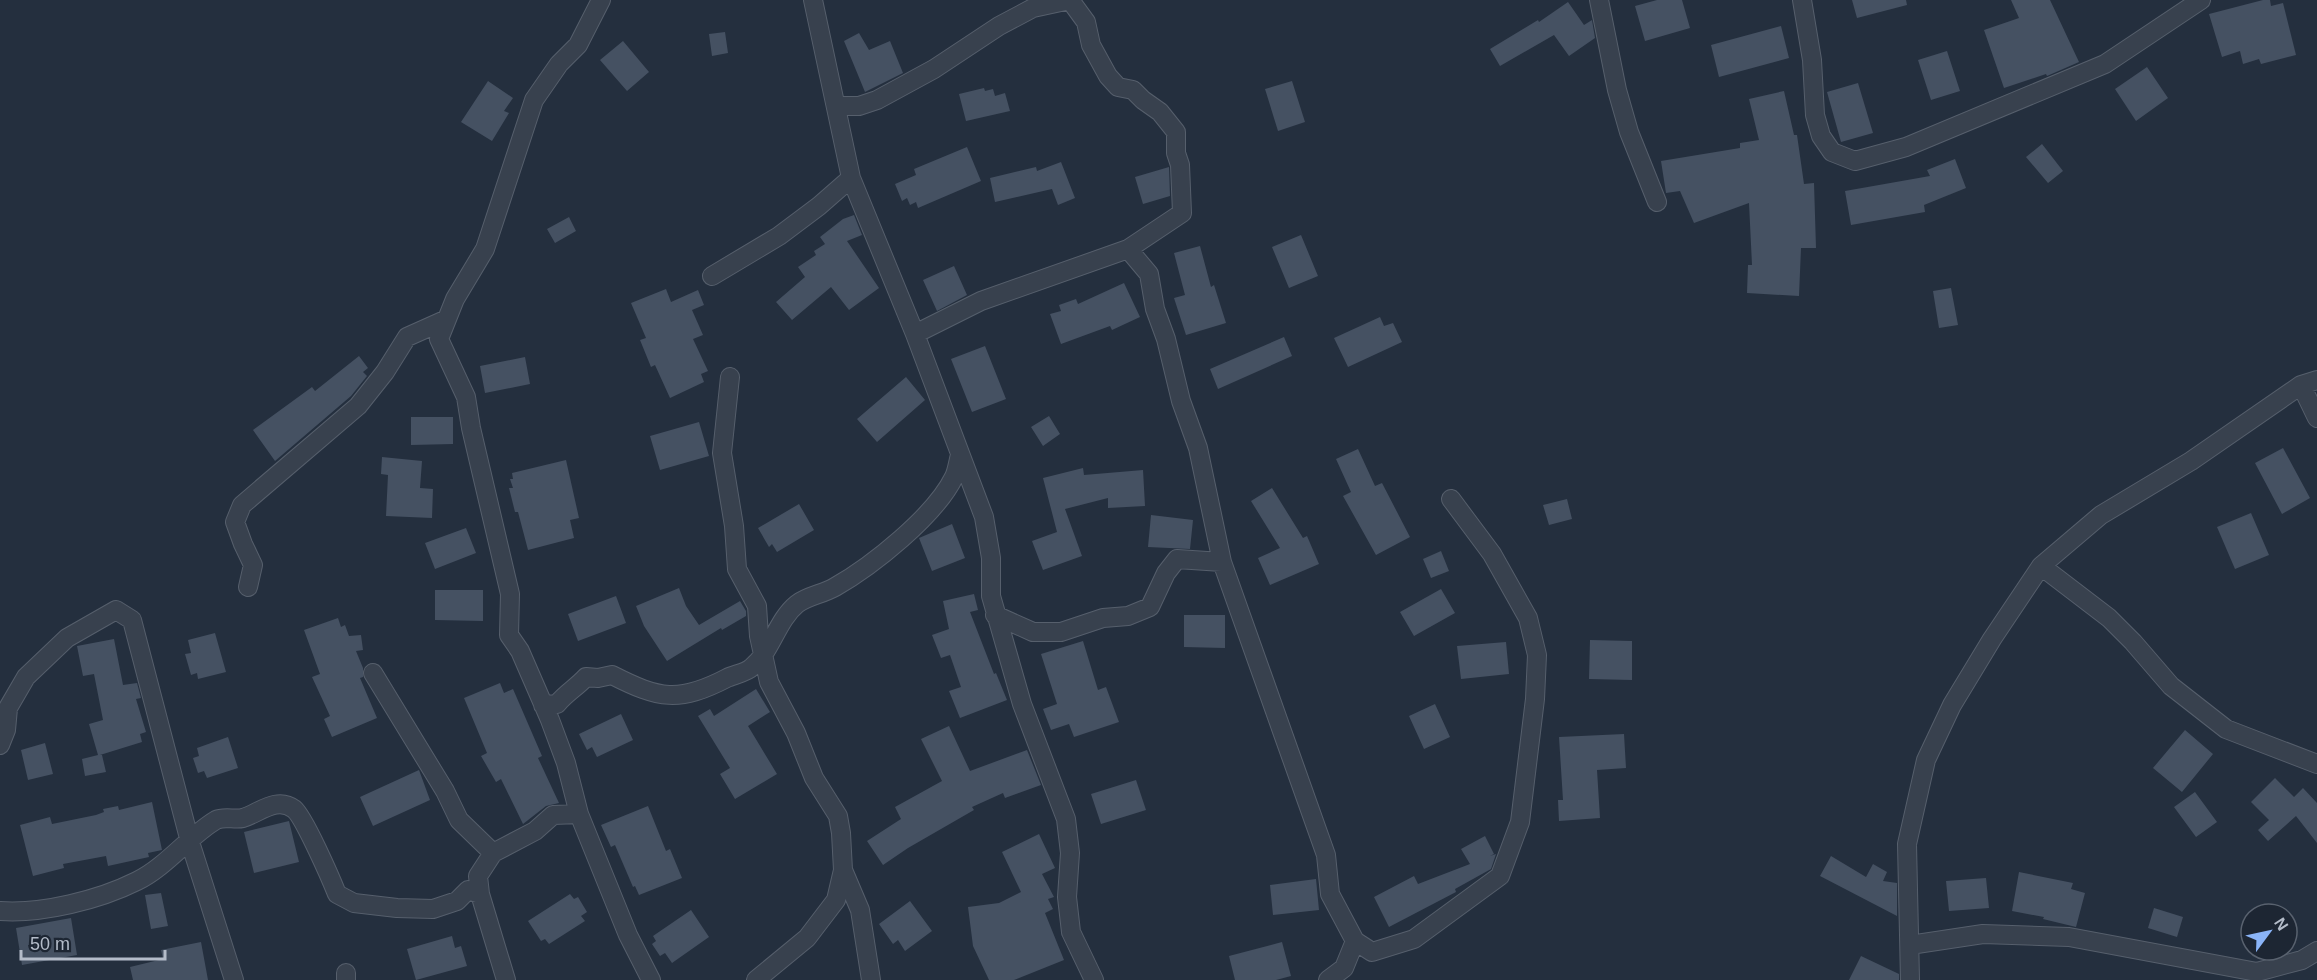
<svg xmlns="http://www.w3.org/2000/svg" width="2317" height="980" viewBox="0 0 2317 980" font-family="Helvetica,sans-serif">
<rect width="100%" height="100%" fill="#242f3e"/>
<!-- building -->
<path fill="#455162" d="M1657,0H1682L1690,28L1645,41L1635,6Z
M1852,0H1906L1907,5L1857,18Z
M2011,0H2050L2079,62L2047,76L2046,74L2004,88L1984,30L2019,18Z
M2263,0H2270L2271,6L2283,3L2296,55L2261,64L2259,59L2243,64L2240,51L2222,57L2209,14Z
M1568,2L1584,25L1592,20L1595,38L1569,56L1554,35L1500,66L1490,49L1538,20L1539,22Z
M1781,26L1789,58L1719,77L1711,45Z
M725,32L728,53L712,56L709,34Z
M859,33L869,50L890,41L903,73L865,92L844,41Z
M623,41L649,72L627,91L600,60Z
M1947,51L1960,91L1931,100L1918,60Z
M2147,67L2168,98L2136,121L2115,89Z
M488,81L513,98L504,111L509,113L492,141L461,122Z
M1292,81L1305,122L1278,131L1265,89Z
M1858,83L1873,133L1841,142L1827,92Z
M984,88L985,91L993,89L995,96L1005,93L1010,111L966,121L959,94Z
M1784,91L1794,135H1797L1804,184L1814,183L1816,248H1801L1799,296L1747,293L1748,265H1752L1749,203L1694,223L1680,191L1666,193L1661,161L1740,148V143L1759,140L1749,99Z
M2042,144L2063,171L2048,183L2026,157Z
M967,147L981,181L918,208L916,202L910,205L907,198L902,201L895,184L916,175L914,169Z
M1955,159L1966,188L1924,205L1925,212L1851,225L1845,191L1930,176L1927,170Z
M1061,162L1075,198L1058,205L1052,189L995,202L990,178L1036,167L1037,171Z
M1169,167L1170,196L1143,204L1135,177Z
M854,215L862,235L847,241L879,288L849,310L831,287L792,320L776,302L805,277L798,267L816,255L814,251L825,244L820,237L843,219Z
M569,217L576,231L555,243L547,229Z
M1301,235L1318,276L1289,288L1272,247Z
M1200,246L1211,287L1214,285L1226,323L1186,335L1174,298L1185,295L1174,253Z
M954,266L967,295L937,311L923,280Z
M1124,283L1140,317L1112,330L1110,326L1061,344L1050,314L1061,311L1059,305L1076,299L1078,304Z
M1951,288L1958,325L1939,328L1933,291Z
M666,289L671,302L698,290L704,305L692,310L703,335L693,339L708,371L701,374L704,382L670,398L655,365L651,367L640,340L646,338L631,303Z
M1380,317L1384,326L1393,323L1402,342L1348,367L1334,338Z
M1284,337L1292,356L1218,389L1210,369Z
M985,346L1006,399L972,412L951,359Z
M359,356L368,368L363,372L367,376L351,396L275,461L253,430L312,387L315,391Z
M525,357L530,384L485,393L480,366Z
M906,377L925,400L877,442L857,419Z
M1049,416L1060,434L1043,446L1031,427Z
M411,417H453V444L411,445Z
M699,422L709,456L660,470L650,436Z
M2283,448L2310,498L2282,514L2255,463Z
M1358,449L1375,486L1382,483L1410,537L1376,555L1343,496L1351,492L1336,459Z
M382,457L422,461L420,488L433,489L432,518L386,516L388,475L381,474Z
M566,460L579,518L570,520L574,538L528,550L518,512H515L509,488H513L510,479H513L512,473Z
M1083,468L1084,475L1143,470L1145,506L1108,508V498L1065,509L1082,556L1043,570L1032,541L1057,532L1043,478Z
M1272,488L1303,538L1307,536L1319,564L1270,585L1258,558L1280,548L1251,501Z
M1567,499L1572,519L1549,525L1543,505Z
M799,504L814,530L777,552L772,544L769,547L758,528Z
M2251,513L2269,555L2235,569L2217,527Z
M1151,515L1193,520L1190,549L1148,547Z
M952,524L965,558L932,571L919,538Z
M466,528L476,553L435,569L425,543Z
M1441,551L1449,571L1431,578L1423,559Z
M679,588L686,606L699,625L740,601L746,611V616L722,630L721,628L667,661L644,626L636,606Z
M1441,589L1455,613L1414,636L1400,612Z
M435,590H483V621L435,620Z
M974,594L978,610L970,612L994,674L996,673L1007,700L960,718L949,691L961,687L950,655L941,658L932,635L949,629L943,601Z
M616,596L626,623L578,641L568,614Z
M1184,615H1225V648L1184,647Z
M338,618L341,627L345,625L349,636L361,635L363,650L356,651L363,668V677L360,678L377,718L332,737L324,719L330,716L312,677L320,674L304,630Z
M215,633L226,672L198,679L197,673L191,675L185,654L191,653L188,640Z
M114,639L123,685L137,683L141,698L136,699L146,732L140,734L142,742L100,755H102L106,772L85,776L82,759L98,755L89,724L103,720L94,674L83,676L77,646Z
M1590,640L1632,641V680L1589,679Z
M1083,641L1098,690L1106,687L1119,722L1074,737L1069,724L1051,730L1043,709L1057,704L1041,654Z
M1506,642L1509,674L1461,679L1457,646Z
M500,683L504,693L513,689L542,756L538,758L559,803L546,806L523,824L501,779L496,782L481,756L487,753L464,698Z
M756,689L770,712L748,726L777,774L735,799L720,774L730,768L698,716L710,709L714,716Z
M1435,704L1450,737L1424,749L1409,716Z
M621,714L633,740L597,757L592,747L587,750L579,734Z
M949,726L970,771L1027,750L1041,785L1005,798L1003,793L972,807L974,810L908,848L883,865L867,841L901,819L895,807L942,781L921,739Z
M2185,730L2213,754L2182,792L2153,768Z
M1624,734L1626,768L1597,770L1600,818L1559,821L1558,800H1563L1559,737Z
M228,737L238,768L207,778L204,771L198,773L193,758L199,756L197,748Z
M45,743L53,774L28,780L21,750Z
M419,770L430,800L373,826L360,797Z
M2275,778L2294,797L2303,788L2317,803V843L2296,816L2268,841L2258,830L2269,820L2251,802Z
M1136,780L1146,810L1101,824L1091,794Z
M2195,792L2217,822L2196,837L2174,807Z
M152,802L162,850L148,853L149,857L108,866L106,856L63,864L64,868L33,876L20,825L50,817L52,824L96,815L104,812L103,809L118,806L119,810Z
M648,806L666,851L670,849L682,878L639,895L635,886L633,887L615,845L611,847L601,825Z
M289,821L299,862L254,873L244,832Z
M1039,834L1055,868L1042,874L1054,897L1048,899L1053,909L1045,913L1064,960L1014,980H989L973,946L968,907L999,903L1021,892L1002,852Z
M1485,836L1494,854L1490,856L1496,854L1491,869L1455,889L1456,892L1389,927L1374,897L1414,876L1418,884L1470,864L1461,849Z
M1831,856L1866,877L1873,864L1887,872L1883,881L1897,883V916L1820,876Z
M2019,872L2073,883L2071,889L2085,893L2076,927L2043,919L2044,917L2012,911Z
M1986,878L1989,908L1949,911L1946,881Z
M1316,879L1319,910L1273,915L1270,885Z
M161,893L168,926L151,929L145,895Z
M570,894L574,899L578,897L587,912L581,916L585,921L549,944L545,939L541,941L528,921Z
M910,901L932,931L905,951L898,940L893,944L879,924Z
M2154,908L2183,917L2177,937L2148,928Z
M691,910L709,937L672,963L665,953L660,956L652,944L656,941L653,936Z
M71,918L77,955L22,965L16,928Z
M452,936L455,948L461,946L467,966L416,980L407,949Z
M201,942L208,980H133L130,967L163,959L161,950Z
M1282,942L1291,976L1276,980H1235L1229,956Z
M1861,956L1899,974V980H1849Z"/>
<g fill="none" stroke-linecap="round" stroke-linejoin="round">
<defs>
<path id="minor" d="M601,0L578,45L559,64L534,100L485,249L455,299L439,339L466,397L471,428L510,594L509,635L520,651L550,720L566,763L579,814L628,935L651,980
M813,0L851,178L915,334L984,517L991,558V596L1022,704L1066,819L1070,853L1067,897L1071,932L1094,980
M1599,0L1617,90L1629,132L1657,202
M1802,0L1812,60L1815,115L1821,136L1832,152L1855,161L1906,147L2105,64L2201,0
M837,106H859L877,100L934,69L999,26L1033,8L1070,0L1086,22L1091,45L1108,76L1118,87L1133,90L1143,100L1160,112L1176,132V153L1180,165L1182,213L1128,249
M712,276L779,236L819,206L851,178
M915,334L981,301L1128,249L1149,274L1155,309L1166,339L1181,401L1198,448L1222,562L1326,855L1330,894L1355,941L1372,952L1414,939L1500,876L1520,822L1535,699L1537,655L1528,618L1492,554L1451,499
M730,377L722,453L734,526L737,569L757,606L759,636L769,682L796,733L814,778L838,816L841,833L843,870L836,900L807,938L756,980
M2301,385L2317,418
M2041,566L2109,618L2133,642L2171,686L2226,729L2317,764
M248,587L253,565L243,544L235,522L242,505L358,406L385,372L407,337L445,320
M995,615L1033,632H1061L1103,618L1128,616L1150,607L1166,573L1177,559L1222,562
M373,673L445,791L459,820L493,853
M543,705L557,704C566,693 577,687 586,677L598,678L612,675C659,699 679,703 727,678C735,674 746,673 752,667C771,652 777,620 797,604C807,596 823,594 835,587C872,566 935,516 954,477C957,471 958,462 960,455
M0,745L6,730L8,708L26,677L67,638L116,610L132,620L190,842L234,980
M843,870L860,910L871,980
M0,911C42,914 99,900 137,881C166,867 189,836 216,820C224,816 235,820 243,818C259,813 277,796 294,809C304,817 331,879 337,894L354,903L397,908L433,909L457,901L468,890L480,894
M1910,945L1983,934L2069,937L2257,972L2302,960L2317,951
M346,973V980
M506,980L480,894L478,876L493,853L535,831L553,815L579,814
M1328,980L1344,968L1355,941
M1910,980L1907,844L1926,760L1952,705L1992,639L2041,566L2101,515L2191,461L2301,385L2317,380"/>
</defs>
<!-- minor casing -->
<use href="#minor" stroke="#565f6c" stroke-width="20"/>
<!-- minor -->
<use href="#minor" stroke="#38414e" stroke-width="18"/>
</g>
<!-- north arrow -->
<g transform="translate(2269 932) rotate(57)"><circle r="28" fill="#1d2633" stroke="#59626f" stroke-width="1.5"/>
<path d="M0-4.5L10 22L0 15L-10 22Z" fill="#8ab4f8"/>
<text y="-9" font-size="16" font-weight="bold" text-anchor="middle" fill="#b4bcc9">N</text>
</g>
<!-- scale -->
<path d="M21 950v9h144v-9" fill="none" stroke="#b4bcc9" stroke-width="3"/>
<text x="30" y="950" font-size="18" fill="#b4bcc9" stroke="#1d2633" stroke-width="4.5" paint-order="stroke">50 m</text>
</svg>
